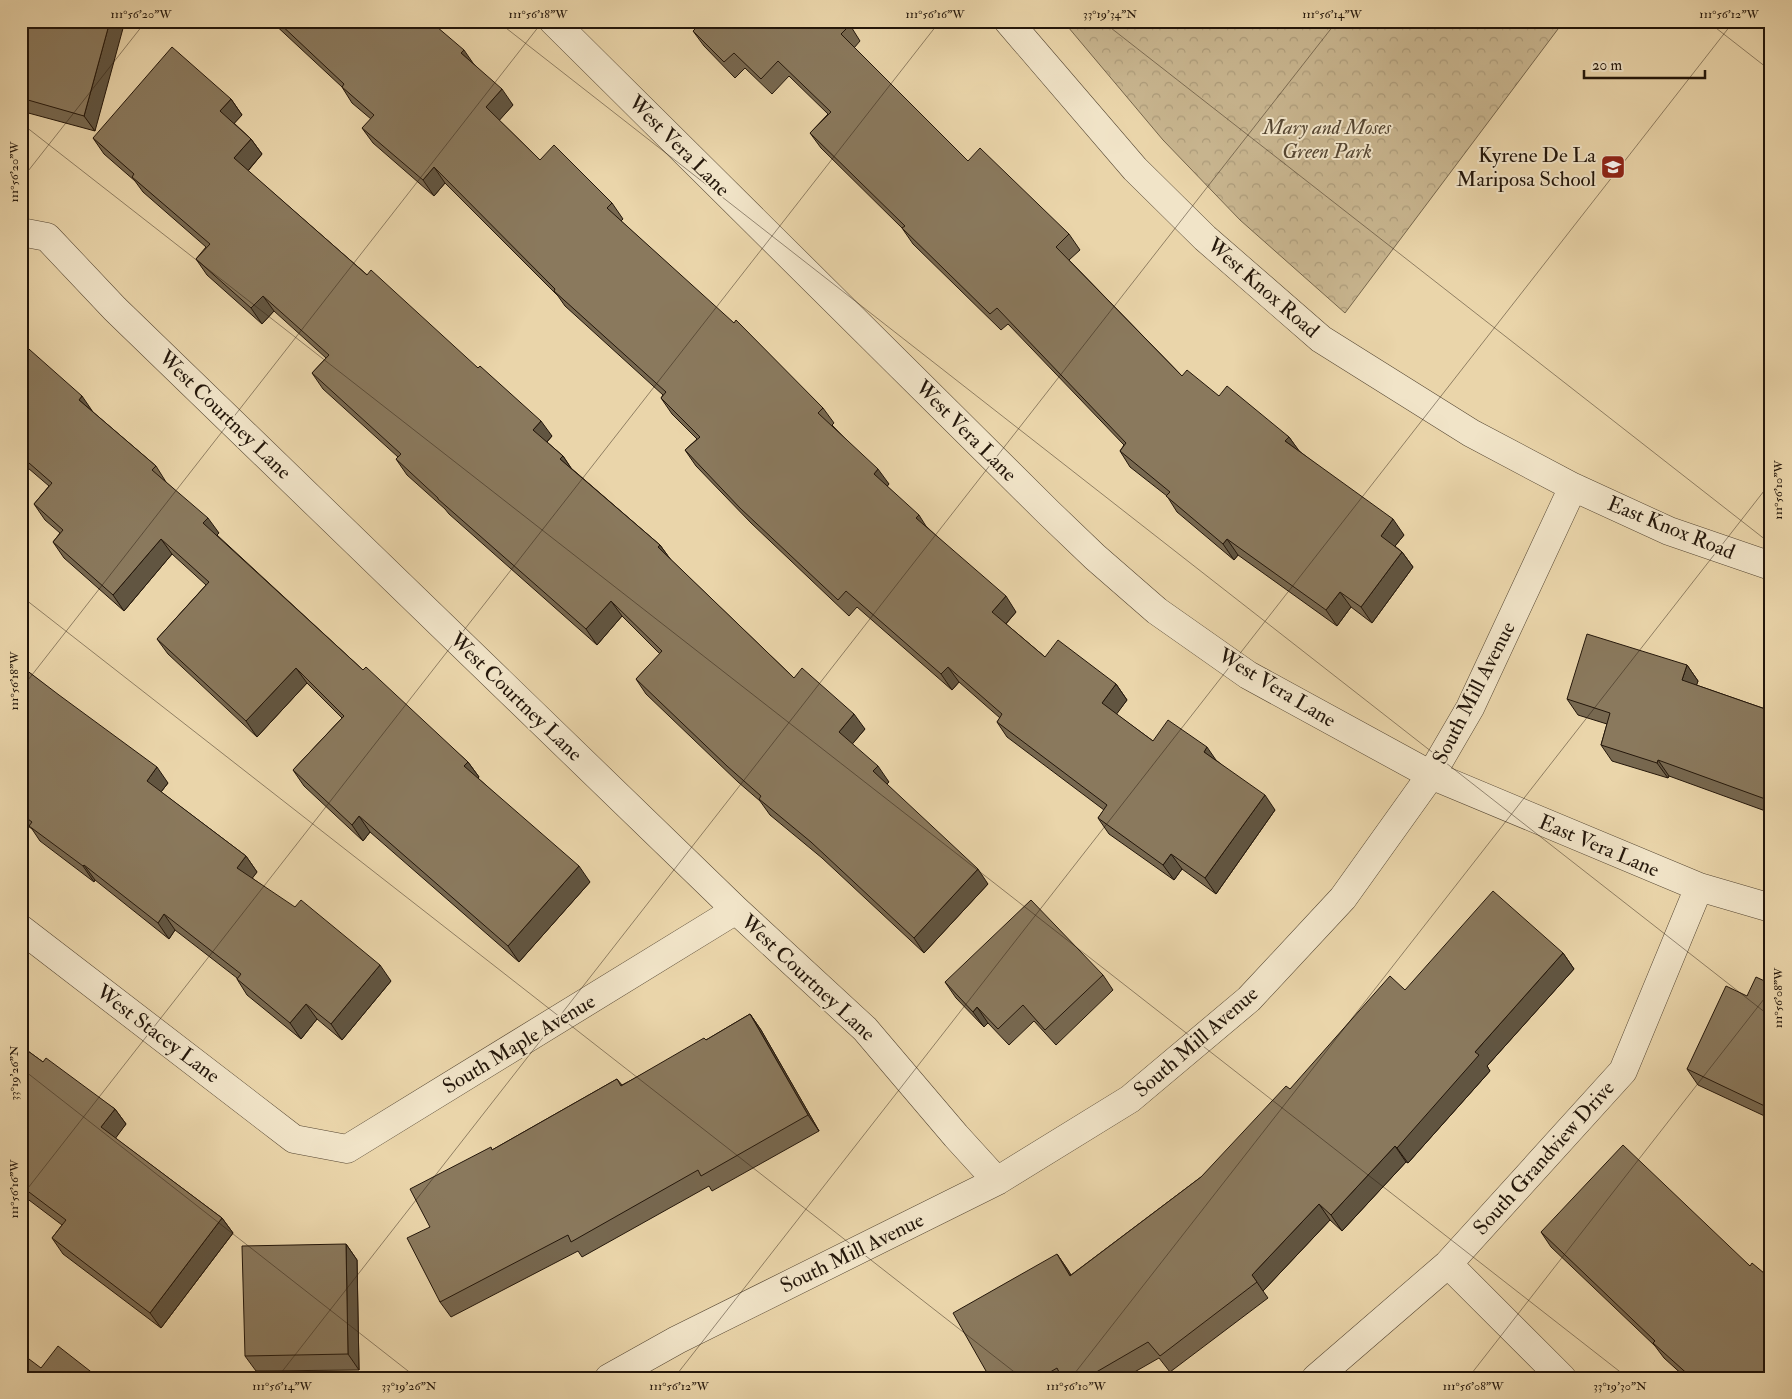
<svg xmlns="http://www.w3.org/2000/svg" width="1792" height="1399" viewBox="0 0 1792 1399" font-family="'IM FELL Double Pica',serif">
<defs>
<pattern id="forest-crowns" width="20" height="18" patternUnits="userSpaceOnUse" patternTransform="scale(1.25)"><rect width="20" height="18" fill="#c8b58f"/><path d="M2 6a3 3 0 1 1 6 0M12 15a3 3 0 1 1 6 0" fill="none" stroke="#ac9b7a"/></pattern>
</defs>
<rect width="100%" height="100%" fill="#ead5aa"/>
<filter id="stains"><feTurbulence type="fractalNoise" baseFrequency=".004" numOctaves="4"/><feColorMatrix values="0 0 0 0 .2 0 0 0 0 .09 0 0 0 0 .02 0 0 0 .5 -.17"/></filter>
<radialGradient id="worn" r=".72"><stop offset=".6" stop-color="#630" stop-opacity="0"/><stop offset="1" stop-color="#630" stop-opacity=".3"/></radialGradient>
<!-- forest -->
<path fill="url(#forest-crowns)" stroke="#76664c" d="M1063,21H1564L1345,313L1240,220L1163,140Z"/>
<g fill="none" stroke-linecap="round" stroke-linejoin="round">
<defs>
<path id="minor" d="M553,21L1048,512L1095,557L1157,611L1248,675L1431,775L1699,887L1771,908
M1008,21L1135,169L1205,238L1321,339L1471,433L1573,487L1669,531L1771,566
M21,232L47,237L115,309L736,910L865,1029L956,1136L997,1181
M21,929L294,1139L347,1149L736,910
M1448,1264L1562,1378
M609,1378L677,1340L997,1181L1130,1099L1249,999L1343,898L1431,775L1470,708L1573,487
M1316,1378L1448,1264L1623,1071L1699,887"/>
</defs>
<!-- minor casing -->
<use href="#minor" stroke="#554632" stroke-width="29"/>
<!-- minor -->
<use href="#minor" stroke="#f1e4c8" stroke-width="28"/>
</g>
<!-- wall -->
<path fill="#776850" stroke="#23160a" d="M21,21L95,131L21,111Z
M271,21H430L474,64L513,105L499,120L540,160L612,203L623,219L621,221L823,408L834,423L832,425L889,484L887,486L927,527L1016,612L1006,624L1045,657L1116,684L1127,700L1116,714L1153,741L1216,760L1275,810L1216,894L1182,869L1174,880L1109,834L1098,818L1104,810L1007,737L997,722L1000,718L959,682L952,690L857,607L849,616L751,523L696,466L685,450L697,439L672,414L661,398L663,395L565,306L558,296L445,183L434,196L373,143L362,128L371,119L352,103L342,87Z
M691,21H845L850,25L860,41L854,48L968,161L1069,234L1080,250L1069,260L1182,376L1289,437L1298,450L1404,535L1395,546L1402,552L1413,567L1372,623L1351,607L1337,626L1238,555L1234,560L1177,512L1167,496L1130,467L1120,451L1124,445L1008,324L1001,330L913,244L902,228L821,148L810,133L828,114L789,76L772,94L745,68L735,78L704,46L693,31L697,27Z
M231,99L242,115L234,123L251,139L262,154L248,171L552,436L547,442L563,456L571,468L660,545L670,559L794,678L865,729L852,744L889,782L886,784L988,884L924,953L822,858L770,815L760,801L738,782L646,694L636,679L660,654L622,616L597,645L449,514L445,509L407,475L396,459L398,457L323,389L312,373L326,358L274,311L262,324L207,275L196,259L206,247L143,192L135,181L104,154L93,138Z
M21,342L93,412L156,466L166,482L219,533L217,535L363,670L468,762L479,777L478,778L590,882L519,962L370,832L363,841L304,786L293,770L342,718L307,683L257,737L168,654L157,639L206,585L172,554L124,611L64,558L53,542L60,533L45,520L34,504L49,486L21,462Z
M1687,665L1698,681L1696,685L1771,711V813L1669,776L1668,778L1612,761L1601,745L1607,724L1578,715L1567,699Z
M21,666L168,783L161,792L246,856L257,872L252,878L391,981L342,1040L317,1019L301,1039L247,995L237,979V978L175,930L169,939L95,880L94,882L40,841L32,829L21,821Z
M1563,953L1574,969L1487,1066L1490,1071L1408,1163L1406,1162L1342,1231L1330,1220L1263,1291L1268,1298L1170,1372L1159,1358L1124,1378H990L1057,1254L1071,1275L1201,1177L1290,1089Z
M1103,975L1113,990L1056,1045L1034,1021L1009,1045L988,1023L984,1027L956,998L945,982Z
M1771,984V1119L1698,1085L1687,1069L1747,996Z
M750,1014L761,1030L819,1131L712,1191L709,1186L582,1257L578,1251L451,1317L440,1302L430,1227L492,1150L617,1079L622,1085L706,1040Z
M21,1046L43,1062L115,1109L126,1124L115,1138L222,1218L233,1233L161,1328L63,1254L52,1238L62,1225L21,1194Z
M1541,1232L1750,1266L1771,1378H1686L1664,1358L1655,1346L1551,1247Z
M346,1244L357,1260L359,1370L256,1371L245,1356Z"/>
<!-- shaded-wall -->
<path fill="#615541" stroke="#23160a" d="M110,21H125L95,131L84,116Z
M464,50L475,66L461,53Z
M502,89L513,105L497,123L486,107Z
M231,99L242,115L231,127L220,111Z
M251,139L262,154L245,174L234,158Z
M434,167L445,183L434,196L423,180Z
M263,296L274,311L262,324L251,308Z
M82,396L93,412L79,400Z
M541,421L552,436L544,445L533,430Z
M1289,437L1300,452L1285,441Z
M563,456L573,471L560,459Z
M878,469L889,484L885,489L874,474Z
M919,515L929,531L916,518Z
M208,518L219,533L214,538L203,523Z
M1393,519L1404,535L1391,551L1381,536Z
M161,539L172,554L124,611L113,595Z
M1227,539L1238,555L1234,560L1223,544Z
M660,545L671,560L658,547Z
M1402,552L1413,567L1372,623L1361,607Z
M1340,592L1351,607L1337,626L1326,610Z
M1006,596L1016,612L1003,627L992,612Z
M611,601L622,616L597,645L586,629Z
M1687,665L1698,681L1693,696L1682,680Z
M948,667L959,682L952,690L941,674Z
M296,668L307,683L257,737L246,721Z
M1116,684L1127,700L1113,719L1102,703Z
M854,714L865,729L849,748L839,732Z
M1207,747L1218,763L1204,752Z
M1658,760L1669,776L1668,778L1657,763Z
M468,762L479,777L475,782L464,766Z
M878,766L889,782L884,787L873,771Z
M157,767L168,783L157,797L147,781Z
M1771,792V804L1768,800Z
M1265,795L1275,810L1216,894L1205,878Z
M359,816L370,832L363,841L352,825Z
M1171,854L1182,869L1174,880L1163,865Z
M246,856L257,872L248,884L237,868Z
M84,865L95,880L94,882L83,866Z
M579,866L590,882L519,962L508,946Z
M978,869L988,884L924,953L914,938Z
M164,914L175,930L169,939L158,923Z
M1563,953L1574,969L1487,1066L1490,1071L1408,1163L1397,1148L1475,1052Z
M380,965L391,981L342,1040L331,1024Z
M306,1004L317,1019L301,1039L290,1023Z
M977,1007L988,1023L984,1027L973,1012Z
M750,1014L761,1030L819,1131L808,1115Z
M115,1109L126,1124L112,1143L101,1127Z
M1395,1146L1406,1162L1342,1231L1331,1215Z
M1319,1204L1330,1220L1263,1291L1252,1275Z
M222,1218L233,1233L161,1328L150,1313Z
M346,1244L357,1260L359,1370L348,1354Z
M1057,1254L1068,1270L1080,1291L1070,1276Z"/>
<!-- building -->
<path fill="#8a795d" stroke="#23160a" d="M21,21H110L84,116L21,98Z
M277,21H430L464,50L461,53L502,89L486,107L540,160L554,145L612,203L607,208L734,323L736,320L823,408L818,413L878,469L874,474L919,515L916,518L1006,596L992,612L1045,657L1058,640L1116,684L1102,703L1153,741L1168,720L1207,747L1204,752L1265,795L1205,878L1171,854L1163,865L1098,818L1107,805L997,722L1002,714L948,667L941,674L846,591L838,600L740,508L685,450L700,437L661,398L666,392L554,291L555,289L434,167L423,180L362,128L374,115L342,87L344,84Z
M696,21H845L850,25L841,34L968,161L980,148L1069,234L1056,247L1182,376L1187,370L1219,396L1227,386L1289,437L1285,441L1393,519L1381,536L1402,552L1361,607L1340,592L1326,610L1227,539L1223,544L1166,496L1170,492L1120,451L1126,443L997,308L990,314L902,228L905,226L810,133L831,112L778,61L761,79L734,53L724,62L693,31L699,25Z
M172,47L231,99L220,111L251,139L234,158L367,275L371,270L478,368L480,366L541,421L533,430L563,456L560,459L660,545L658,547L794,678L802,668L854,714L839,732L878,766L873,771L978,869L914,938L811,842L759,799L761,796L727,766L636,679L662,651L611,601L586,629L438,499V498L396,459L401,454L312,373L329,355L263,296L251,308L196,259L210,244L132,177L134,174L93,138Z
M21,342L82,396L79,400L156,466L152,470L208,518L203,523L363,670L366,667L468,762L464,766L579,866L508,946L359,816L352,825L293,770L344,716L296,668L246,721L157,639L209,582L161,539L113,595L53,542L63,530L34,504L52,483L21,456Z
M1587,634L1687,665L1682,680L1771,711V792L1768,800L1658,760L1657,763L1601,745L1610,713L1567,699Z
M21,666L59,695L157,767L147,781L246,856L237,868L295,907L301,900L380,965L331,1024L306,1004L290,1023L237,979L241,974L164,914L158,923L84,865L83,866L29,826L32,822L21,814Z
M1493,891L1563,953L1475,1052L1479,1055L1397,1148L1395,1146L1331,1215L1319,1204L1252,1275L1257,1282L1160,1356L1148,1342L1086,1378H1062L1057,1368L1040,1378H990L953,1313L1057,1254L1070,1276L1201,1177L1286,1086L1290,1089L1390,976L1405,990Z
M1031,900L1103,975L1045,1030L1023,1005L998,1029L977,1007L973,1012L945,982Z
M1756,977L1771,984V1109L1687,1069L1726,986L1747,996Z
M750,1014L808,1115L701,1176L698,1170L571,1242L568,1235L440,1302L407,1238L430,1227L410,1189L491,1147L492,1150L617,1079L621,1086L704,1038L706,1040Z
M21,1046L43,1062L46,1058L115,1109L101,1127L222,1218L150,1313L52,1238L66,1220L21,1186Z
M1623,1145L1750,1266L1752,1263L1771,1279V1378H1692L1653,1343L1655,1341L1541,1232Z
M346,1244L348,1354L245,1356L242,1246Z
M58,1346L99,1378H21V1353L41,1368Z
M875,1374L884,1378H873Z
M1396,1374L1401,1378H1393Z"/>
<!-- ticks -->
<path fill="none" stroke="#23160a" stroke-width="1" stroke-opacity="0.45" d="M497,21L1771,1017M1102,21L1771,544M1707,21L1771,71M21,123L1628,1378M21,180L146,21M21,596L1022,1378M21,689L543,21M21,1068L417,1378M21,1197L940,21M277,1378L1337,21M674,1378L1734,21M1071,1378L1771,482M1468,1378L1771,990"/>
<!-- icons -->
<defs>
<symbol id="school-square" viewBox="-11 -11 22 22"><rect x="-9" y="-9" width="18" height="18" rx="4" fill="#8f2418" stroke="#f1e4c8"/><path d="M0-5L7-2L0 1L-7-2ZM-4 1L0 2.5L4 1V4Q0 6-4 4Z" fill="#fff"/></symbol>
</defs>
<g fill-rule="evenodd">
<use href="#school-square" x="1599" y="153" width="28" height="28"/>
</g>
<g text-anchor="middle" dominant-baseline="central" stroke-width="4" stroke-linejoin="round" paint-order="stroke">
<!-- park labels -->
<g font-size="21" font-style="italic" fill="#554632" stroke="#f1e4c8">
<text x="1327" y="127">Mary and Moses<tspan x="1327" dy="24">Green Park</tspan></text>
</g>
<!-- street labels -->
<g font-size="21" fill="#23160a" stroke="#f1e4c8">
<text transform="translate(679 146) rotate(45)">West Vera Lane</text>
<text transform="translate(1263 288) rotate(41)">West Knox Road</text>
<text transform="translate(225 415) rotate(44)">West Courtney Lane</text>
<text transform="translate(966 431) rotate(45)">West Vera Lane</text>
<text transform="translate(1671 528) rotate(22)">East Knox Road</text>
<text transform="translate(1277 688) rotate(31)">West Vera Lane</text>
<text transform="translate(1474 693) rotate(-63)">South Mill Avenue</text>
<text transform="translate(516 697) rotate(44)">West Courtney Lane</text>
<text transform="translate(1599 846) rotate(23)">East Vera Lane</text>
<text transform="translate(808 978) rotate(43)">West Courtney Lane</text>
<text transform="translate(158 1034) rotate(37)">West Stacey Lane</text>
<text transform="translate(1196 1042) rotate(-41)">South Mill Avenue</text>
<text transform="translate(519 1044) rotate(-31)">South Maple Avenue</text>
<text transform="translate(1544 1158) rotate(-48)">South Grandview Drive</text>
<text transform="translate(852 1253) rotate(-26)">South Mill Avenue</text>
</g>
<!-- poi labels -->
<g font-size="21" fill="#23160a" stroke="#f1e4c8" text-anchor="end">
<text x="1596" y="155">Kyrene De La<tspan x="1596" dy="24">Mariposa School</tspan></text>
</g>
</g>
<!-- margin -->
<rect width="1792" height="1399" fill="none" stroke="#ead5aa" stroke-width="55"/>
<!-- scale -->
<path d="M1584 70v8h121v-8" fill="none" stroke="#23160a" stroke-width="2.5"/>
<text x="1592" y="70" font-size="15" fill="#23160a" stroke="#f1e4c8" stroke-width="4" paint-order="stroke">20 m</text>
<rect x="28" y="28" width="1736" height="1344" fill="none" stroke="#23160a" stroke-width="2"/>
<g font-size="12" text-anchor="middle" fill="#23160a">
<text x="141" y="18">111°56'20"W</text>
<text x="538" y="18">111°56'18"W</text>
<text x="935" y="18">111°56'16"W</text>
<text x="1110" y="18">33°19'34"N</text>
<text x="1332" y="18">111°56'14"W</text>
<text x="1729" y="18">111°56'12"W</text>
<text transform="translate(14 172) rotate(-90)" y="4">111°56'20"W</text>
<text transform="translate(1778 490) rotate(-90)" y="4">111°56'10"W</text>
<text transform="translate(14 681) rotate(-90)" y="4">111°56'18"W</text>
<text transform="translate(1778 998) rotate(-90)" y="4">111°56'08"W</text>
<text transform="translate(14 1073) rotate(-90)" y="4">33°19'26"N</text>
<text transform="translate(14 1189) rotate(-90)" y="4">111°56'16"W</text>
<text x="282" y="1390">111°56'14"W</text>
<text x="409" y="1390">33°19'26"N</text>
<text x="679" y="1390">111°56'12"W</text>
<text x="1076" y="1390">111°56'10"W</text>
<text x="1473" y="1390">111°56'08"W</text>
<text x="1620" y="1390">33°19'30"N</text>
</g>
<rect width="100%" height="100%" filter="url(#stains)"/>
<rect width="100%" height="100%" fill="url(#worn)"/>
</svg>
